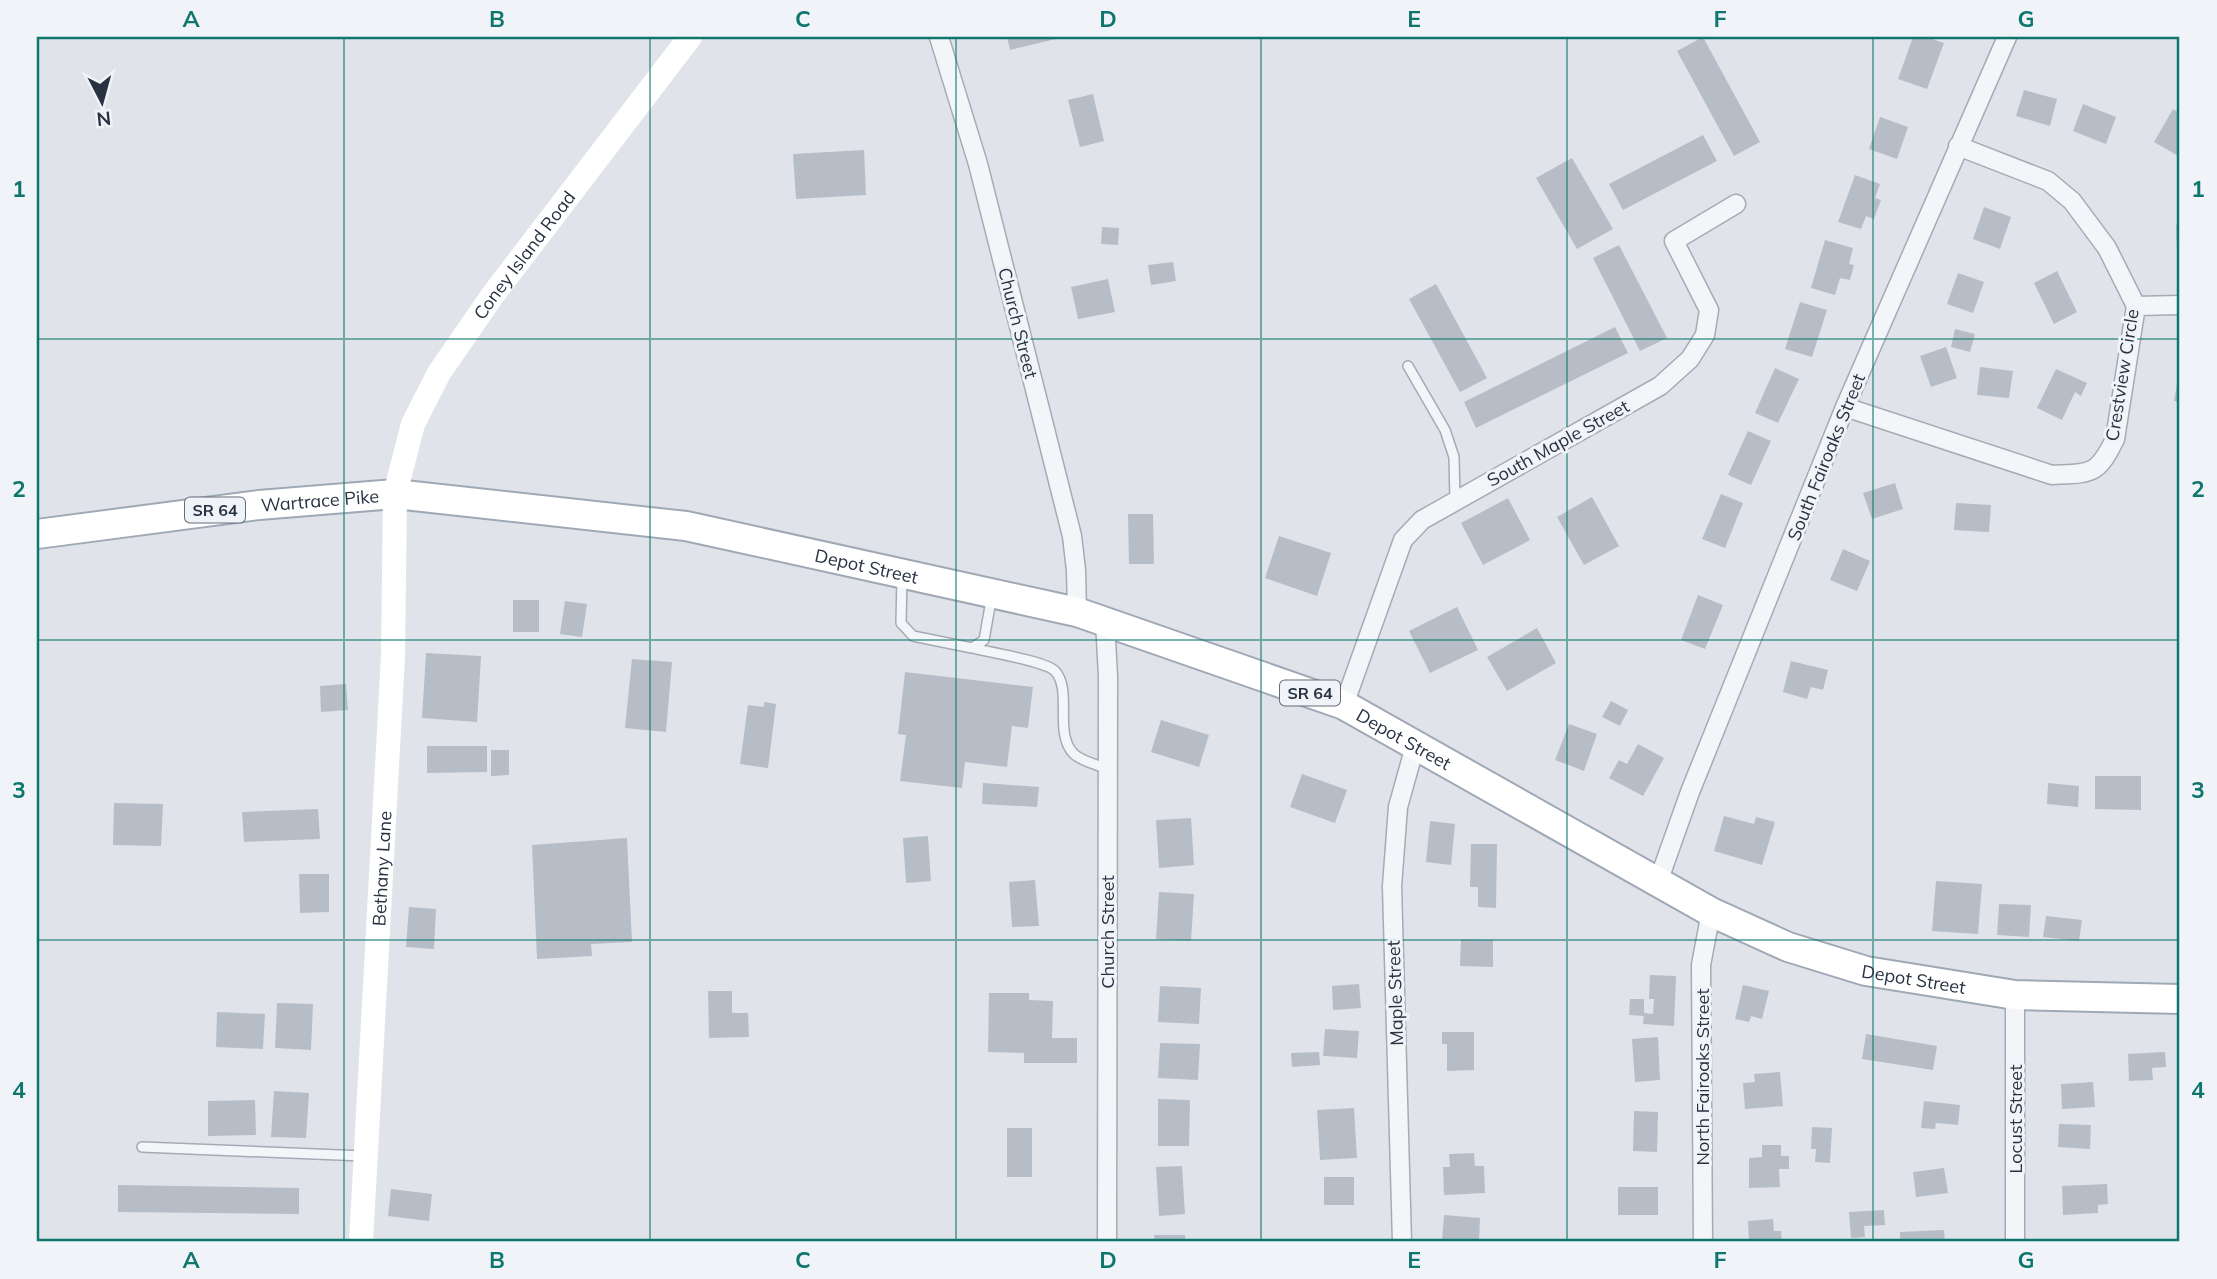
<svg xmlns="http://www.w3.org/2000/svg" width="2217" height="1279" viewBox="0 0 2217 1279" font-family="Mulish,sans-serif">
<rect width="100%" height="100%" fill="#e0e4ea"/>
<!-- building -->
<path fill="#b7bdc7" d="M1007,37H1060V38L1010,50Z
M1703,37L1760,142L1734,156L1677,51Z
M1913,37H1926L1944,43L1927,89L1898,79Z
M2024,90L2057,99L2050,126L2016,116Z
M1093,94L1104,141L1080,147L1068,100Z
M2083,104L2116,117L2106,144L2073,131Z
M2173,109L2180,113V157L2154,142Z
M1880,117L1908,127L1897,159L1869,149Z
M1703,135L1717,161L1623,210L1609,184Z
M864,150L866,195L796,199L793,154Z
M1572,158L1613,229L1577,249L1536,178Z
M1855,175L1880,184L1875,198L1881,200L1874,219L1866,216L1861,229L1838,222Z
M1984,207L2011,217L2000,249L1973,239Z
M2176,225H2180V249L2177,250Z
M1102,227L1119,228L1118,245L1101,244Z
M1825,240L1853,248L1849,264L1854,265L1850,280L1840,278L1835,295L1811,288Z
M1619,245L1667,338L1640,351L1593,258Z
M1173,262L1176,281L1151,285L1148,265Z
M2057,271L2077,312L2054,324L2034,283Z
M1958,273L1984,282L1973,313L1947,304Z
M1108,279L1115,312L1078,319L1071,287Z
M1436,284L1487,378L1460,392L1409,299Z
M1800,302L1827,310L1812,357L1785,349Z
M1615,327L1628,353L1476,428L1464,402Z
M1955,329L1975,334L1970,352L1951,347Z
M1946,347L1957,378L1931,387L1920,356Z
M1980,367L2013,371L2009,398L1977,395Z
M1775,368L1799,379L1778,423L1755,413Z
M2056,369L2087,383L2081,396L2075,392L2062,420L2037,408Z
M2179,372H2180V402L2174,401Z
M1748,431L1771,441L1751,485L1728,475Z
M1895,483L1903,509L1872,519L1863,493Z
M1721,494L1743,503L1725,548L1702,539Z
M1592,497L1619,546L1584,565L1557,517Z
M1508,498L1530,540L1483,565L1461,523Z
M1956,503L1991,505L1989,532L1954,530Z
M1128,514H1153L1154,564H1129Z
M1279,536L1331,553L1317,596L1265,578Z
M1843,549L1870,561L1857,591L1830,580Z
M1698,595L1723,605L1705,649L1681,640Z
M513,600H539V632H513Z
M565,601L587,604L582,637L560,634Z
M1457,607L1478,650L1430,673L1409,631Z
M1537,628L1556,663L1507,691L1487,657Z
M426,653L481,656L477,722L422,718Z
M632,659L672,662L666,732L625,728Z
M1791,661L1828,670L1823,690L1811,687L1807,699L1783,692Z
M905,672L1033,687L1028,728L1012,726L1007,767L965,762L962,788L900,781L906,735L898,734Z
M346,684L348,710L321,712L320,686Z
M1611,701L1628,710L1620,726L1602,717Z
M764,702L776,704L768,768L740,764L748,705L764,707Z
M1161,720L1209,735L1199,767L1151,752Z
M1569,724L1597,734L1584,771L1555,760Z
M1638,744L1664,758L1643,796L1609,778L1619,760L1627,764Z
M427,746H487V772L427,773Z
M491,750H509V775L491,776Z
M1302,774L1347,790L1335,823L1290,807Z
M2095,776H2141V810L2095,809Z
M983,783L1039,787L1037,807L982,804Z
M2048,783L2079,786L2078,807L2047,804Z
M114,803L163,804L161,846L113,845Z
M318,809L320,839L244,842L242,812Z
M1724,816L1754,824L1756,817L1775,822L1762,865L1714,851Z
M1191,818L1194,865L1159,868L1156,820Z
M1430,821L1455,824L1451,865L1426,862Z
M928,836L931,881L906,883L903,838Z
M627,838L632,942L591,944L592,956L537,959L532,845Z
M1471,844H1497L1496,908L1478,907V887H1470Z
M299,874H329V912L300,913Z
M1035,880L1039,926L1012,927L1009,882Z
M1936,881L1982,884L1978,934L1932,931Z
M1159,892L1194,894L1191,941L1156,939Z
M1999,904L2031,905L2029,937L1997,935Z
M409,907L436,909L434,949L406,947Z
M2046,916L2082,920L2079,941L2043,937Z
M1461,939L1493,940V967L1460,966Z
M1650,975L1676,976L1674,1026L1643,1024L1644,1013L1653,1014L1654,999H1649Z
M1359,984L1361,1008L1333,1010L1332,986Z
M1743,985L1769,991L1762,1019L1751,1016L1749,1022L1735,1019Z
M1160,986L1201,988L1199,1024L1158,1022Z
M708,991H732V1013H748L749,1037L709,1038Z
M989,993H1029V1000L1053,1001L1052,1038H1077V1063H1024V1053L988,1052Z
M1630,999H1644V1016L1629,1015Z
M277,1003L313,1004L311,1050L275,1048Z
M217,1012L265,1014L263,1049L216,1047Z
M1325,1029L1359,1031L1357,1058L1323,1056Z
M1442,1032H1474V1070L1447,1071V1044H1442Z
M1866,1034L1937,1046L1933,1070L1862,1059Z
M1658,1037L1660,1080L1635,1082L1632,1039Z
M1160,1043L1200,1044L1198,1080L1158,1078Z
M1319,1052L1320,1065L1292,1067L1291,1053Z
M2165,1052L2166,1067L2152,1068L2153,1080L2129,1081L2128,1054Z
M1780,1072L1783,1106L1745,1109L1743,1083L1755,1082L1754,1074Z
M2093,1082L2095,1107L2062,1109L2061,1084Z
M274,1091L309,1093L306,1138L271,1137Z
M1158,1099L1190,1100L1189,1146H1158Z
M255,1100L256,1135L208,1136V1101Z
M1924,1101L1960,1105L1958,1125L1936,1123L1935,1129L1921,1128Z
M1354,1108L1357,1158L1320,1160L1317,1110Z
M1634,1111L1658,1112L1657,1152L1633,1151Z
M2059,1124L2091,1125L2090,1149L2058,1147Z
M1812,1127L1832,1128L1830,1163L1815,1162L1816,1149H1811Z
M1007,1128H1032V1177H1007Z
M1762,1145H1781V1156H1789V1169H1779L1780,1187L1749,1188V1158L1762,1157Z
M1474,1153L1475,1166H1484L1485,1193L1444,1195L1443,1167H1450L1449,1154Z
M1182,1166L1185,1214L1159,1216L1156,1167Z
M1944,1168L1948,1193L1916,1197L1913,1172Z
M1324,1177H1354V1205H1324Z
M2107,1184L2108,1204L2098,1205V1213L2063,1215L2062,1186Z
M118,1185L299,1188V1214L118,1212Z
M1618,1187H1658V1215H1618Z
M391,1189L432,1194L429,1221L388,1216Z
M1884,1210L1885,1225L1864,1226L1865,1237L1851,1238L1849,1212Z
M1444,1215L1480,1218L1479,1242H1442Z
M1773,1219L1774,1231H1781L1782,1242H1749L1748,1221Z
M1944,1230L1945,1242H1900V1232Z
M1154,1235H1185V1242H1155Z"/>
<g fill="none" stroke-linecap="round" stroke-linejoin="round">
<defs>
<path id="lane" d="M1408,366L1445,430L1454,457L1455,501
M902,578L901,623L913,636L972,648L984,640L992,595
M972,648C988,652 1045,661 1055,671C1073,691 1053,733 1074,754C1081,761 1098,765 1108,769
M142,1147L364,1156"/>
<path id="street" d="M939,37L978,164L1072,536L1076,570L1077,612
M2136,306L2180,305
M1845,407L2052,475C2091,473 2097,476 2115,439L2136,306L2107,248L2072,201L2048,181L1958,146
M1105,622L1108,676L1107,1242
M1344,705L1403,540L1422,520L1660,386L1690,359L1705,335L1709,310L1674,241L1736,204
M1658,882L1690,792L1845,407L2007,37
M2015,995V1242
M1402,1242L1392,886L1398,807L1415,746
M1703,1242L1701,965L1711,912"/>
<g id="primary">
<path id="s2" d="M37,534L259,505L395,494L686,526L1077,612L1344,705L1711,912L1788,947L1866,971L2015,995L2180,999"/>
</g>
</defs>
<!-- lane casing -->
<use href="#lane" stroke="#a5abb4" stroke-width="12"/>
<!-- street casing -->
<use href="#street" stroke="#a5abb4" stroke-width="21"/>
<!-- primary casing -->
<use href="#primary" stroke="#9fa9b6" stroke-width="32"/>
<!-- lane -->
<use href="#lane" stroke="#f3f5f8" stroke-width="9"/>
<!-- street -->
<use href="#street" stroke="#f3f5f8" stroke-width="18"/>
<!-- secondary -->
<path stroke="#fff" stroke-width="24" id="s1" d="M361,1242L393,656L395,494L413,424L439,373L492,296L690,37"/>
<!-- primary -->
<use href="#primary" stroke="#fff" stroke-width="28"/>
</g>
<!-- grid -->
<path fill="none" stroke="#0f766e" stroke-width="2" stroke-opacity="0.55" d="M344,37V1242M650,37V1242M956,37V1242M1261,37V1242M1567,37V1242M1873,37V1242M37,339H2180M37,640H2180M37,940H2180"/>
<g text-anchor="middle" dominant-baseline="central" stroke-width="6" stroke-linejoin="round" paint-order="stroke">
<!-- shield labels -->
<g fill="#f0f3f7" stroke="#646c78" stroke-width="2">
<rect x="185" y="497.5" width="60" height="25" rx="5"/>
<rect x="1280" y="680.5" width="60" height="25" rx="5"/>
</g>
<g font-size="16" font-weight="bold" fill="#283242">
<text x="215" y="510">SR 64</text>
<text x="1310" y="693">SR 64</text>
</g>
<!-- street labels -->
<g font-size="18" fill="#283242" stroke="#f0f3f7">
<text stroke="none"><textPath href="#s1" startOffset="1024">Coney Island Road</textPath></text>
<text transform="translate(1018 323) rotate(76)">Church Street</text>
<text transform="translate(2122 375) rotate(-81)">Crestview Circle</text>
<text transform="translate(1558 443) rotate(-29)">South Maple Street</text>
<text transform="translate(1826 457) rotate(-68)">South Fairoaks Street</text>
<text stroke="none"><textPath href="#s2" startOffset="285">Wartrace Pike</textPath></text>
<text stroke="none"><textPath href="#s2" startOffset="838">Depot Street</textPath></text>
<text stroke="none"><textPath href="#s2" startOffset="1405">Depot Street</textPath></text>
<text stroke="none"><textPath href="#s1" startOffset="374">Bethany Lane</textPath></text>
<text transform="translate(1107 932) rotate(-90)">Church Street</text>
<text stroke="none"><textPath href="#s2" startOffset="1972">Depot Street</textPath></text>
<text transform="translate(1395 993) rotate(-92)">Maple Street</text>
<text transform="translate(1702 1077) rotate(-90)">North Fairoaks Street</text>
<text transform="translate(2015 1119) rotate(-90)">Locust Street</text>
</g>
</g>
<!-- border -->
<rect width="2217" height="1279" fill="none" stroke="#f0f3f7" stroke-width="77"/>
<!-- north arrow -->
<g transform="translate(102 102) rotate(174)" stroke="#f0f3f7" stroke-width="5" paint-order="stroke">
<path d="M0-5L12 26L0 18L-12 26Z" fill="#283242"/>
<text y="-10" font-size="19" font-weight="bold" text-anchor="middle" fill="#283242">N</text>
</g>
<rect x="38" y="38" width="2140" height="1202" fill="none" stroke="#0f766e" stroke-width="2.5"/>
<g font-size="23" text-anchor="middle" font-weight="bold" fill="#0f766e">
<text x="191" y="27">A</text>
<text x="497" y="27">B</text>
<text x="803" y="27">C</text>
<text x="1108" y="27">D</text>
<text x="1414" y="27">E</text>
<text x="1720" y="27">F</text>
<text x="2026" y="27">G</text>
<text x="19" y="197">1</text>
<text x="2198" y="197">1</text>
<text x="19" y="497">2</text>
<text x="2198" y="497">2</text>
<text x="19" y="798">3</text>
<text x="2198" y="798">3</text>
<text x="19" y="1098">4</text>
<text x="2198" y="1098">4</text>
<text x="191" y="1268">A</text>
<text x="497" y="1268">B</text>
<text x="803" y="1268">C</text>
<text x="1108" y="1268">D</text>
<text x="1414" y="1268">E</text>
<text x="1720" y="1268">F</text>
<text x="2026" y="1268">G</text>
</g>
</svg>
